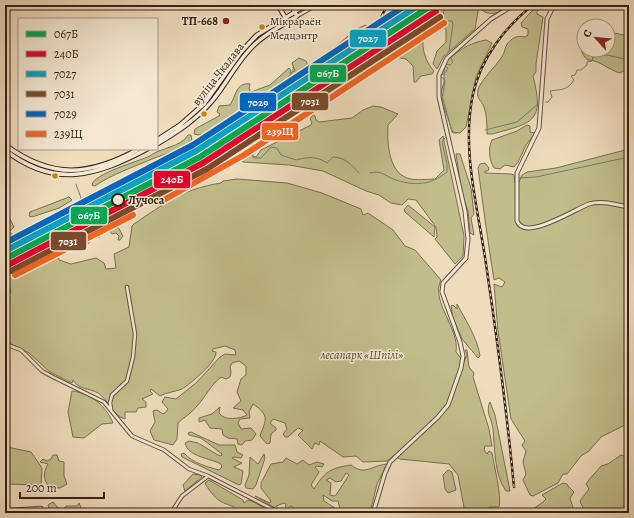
<svg xmlns="http://www.w3.org/2000/svg" width="634" height="518" viewBox="0 0 634 518" font-family="Alegreya,serif">
<rect width="100%" height="100%" fill="#eedcbd"/>
<filter id="stains"><feTurbulence type="fractalNoise" baseFrequency=".005" numOctaves="4"/><feColorMatrix values="0 0 0 0 .2 0 0 0 0 .09 0 0 0 0 .02 0 0 0 .5 -.17"/></filter>
<radialGradient id="worn" r=".72"><stop offset=".6" stop-color="#630" stop-opacity="0"/><stop offset="1" stop-color="#630" stop-opacity=".3"/></radialGradient>
<!-- green -->
<path fill="#c1be8c" stroke="#7b7051" fill-rule="evenodd" d="M479,5L475,29L444,56L437,69L433,64L437,51L446,42V30L443,25L436,23C416,32 422,58 434,71L432,74L421,76L416,82H414L413,66L406,59L395,57L385,64L373,57L336,86L328,101H325V95L317,97L312,93L319,84L364,57L383,44L385,40L405,27L412,31L416,29L413,20L437,6Z
M482,5H511C500,11 493,18 482,10Z
M540,5H547L537,11V14L543,17L536,64V72L533,76C545,122 533,123 492,134H487C487,125 487,115 484,107C481,100 476,98 478,90C480,81 496,66 501,58C506,52 504,45 511,40C515,36 520,36 525,37L528,35V29L522,27L521,23L532,11Z
M366,25V29C355,42 332,62 315,66L313,65L312,63C315,60 319,60 323,57C335,49 354,28 366,25Z
M608,27L614,33L629,36V68L620,73C609,70 599,60 588,60C578,53 580,40 584,30V50H608Z
M486,40L492,43L476,77L466,127L460,133L452,132L441,92L444,82V63C458,51 468,43 486,40Z
M299,58L306,61L309,68C307,78 297,82 289,83L284,88L268,95L261,103L250,106L246,111L236,115L235,121L232,124L224,125L216,136L209,139L204,134L199,135L194,134L195,129L219,116L220,114L217,112L219,106L230,105C236,96 236,82 250,84L249,89L251,92L270,85L289,68L291,70L290,73L295,71L292,63Z
M312,99L310,105L303,103L304,108L292,115L293,120L291,121L268,124L260,134H256L250,138L248,136C250,128 258,126 264,122C280,112 293,101 312,99Z
M373,106L381,107L398,114L388,125C387,141 388,171 407,178C416,181 427,179 435,179L444,170L439,140L443,136L464,236L463,256L455,264L435,239L437,237L436,227L416,200L408,199L402,205L391,203L379,195L366,191L323,171L289,165L243,162L239,159L247,146L252,148L253,156L256,157L261,150L311,125L312,122L310,119L313,115L315,116L316,120L319,122L352,118L363,110Z
M527,125L530,126V132L535,133L526,145L518,162L514,167L505,165L500,169L494,168C489,160 488,148 492,140L517,131Z
M188,135H191L192,141C180,151 167,153 152,159C134,167 112,174 95,186L92,185C93,174 139,161 150,156C159,148 182,147 188,135Z
M629,149V423L601,437L589,451L581,456L567,474H563L558,483L533,496L530,495L523,480L526,474L523,462L526,451L522,445L525,441L511,419L498,331L494,284L502,287L505,282L499,278L494,280C488,243 483,205 478,168L480,164L485,163L489,168L488,171H485V173L511,174L514,175L515,183L518,184L522,175L527,172L556,168Z
M456,154H460L471,188L474,214L471,218L474,235L470,233L468,211L462,194Z
M237,179L287,183L322,193L361,209L363,215L368,213L393,230L405,246L415,250L441,280C430,301 460,329 456,352L464,362L467,355L465,350H467L469,367L474,373L473,377L489,429L492,446H485L484,450L487,454L489,451L492,453C494,466 502,496 499,507H489L492,513H465L458,475L449,464L400,459L393,456L387,461L363,462L356,456L343,457L320,441L319,445L315,443L312,449C310,447 301,438 298,435L303,430L298,428L288,437H285L283,434L287,429L285,423L273,419L270,423L276,428V430L271,434L270,443L267,444L260,436C266,419 270,416 253,404L249,412L250,418L240,419L238,423L241,429L251,428L256,434L252,440L245,441L242,445L238,444L237,439L228,438L223,435L222,429L210,428L205,420L199,422V418L212,414L220,407L219,413C224,421 240,419 247,415L243,410L233,408L241,401L237,392L241,379L246,375V366L239,361L232,363L230,367L231,372L230,377L226,379L221,377C210,386 206,396 197,406C192,413 184,417 178,423L177,439L173,445L154,440L150,431L155,422L153,411L157,410L163,414L166,412L168,409L162,402L165,397L176,399L197,382L220,357L225,354L236,355L235,350L225,346L213,349L212,351L216,352C217,362 190,384 182,389C175,392 167,392 160,396L151,389L150,391L153,394L142,399L146,402V407L138,408L136,412H125V419C112,415 109,400 98,393C89,388 79,390 73,380L72,383L50,372L29,353L5,341V293H11L6,267L27,254L56,244L59,260L71,264L96,258L104,263L106,269L116,268L114,254L129,247L132,226L134,224C165,203 183,189 221,183L223,181Z
M69,197L72,200L59,208L32,217L29,216L30,212Z
M408,205L435,227L434,237L405,212L404,210Z
M5,209L14,227L9,232L12,234L13,239L11,242H5Z
M102,217L105,221H113L108,224L111,230L118,227L123,236L120,240H118L119,236L116,233L112,234L105,226L100,225L97,227L100,234L99,238L90,229L87,232L91,239L89,243L82,246L76,241L60,246L59,243L80,232L98,218Z
M457,304C466,321 477,337 480,356L478,358L462,339L453,318L451,306L453,305L457,309Z
M72,391C91,393 106,406 113,423L102,424L84,438L73,437L68,412Z
M490,402L495,415L510,491H506C494,475 495,448 493,429C492,419 485,412 490,402Z
M191,432L219,445H235L237,452L243,455L241,458L234,457L232,458L242,463L234,467L243,471L241,484L239,485L182,457L181,454L184,453C192,463 208,467 219,470L222,467L221,464C210,458 188,457 185,443L189,441L198,443L218,455L221,456L222,454L201,438L189,435L188,433Z
M5,440L7,447L31,452L42,468L41,485L5,484Z
M264,454L265,458L256,485L253,489L246,488L245,485L249,475L250,457L258,464Z
M53,455H57L59,461L64,462V476L67,484L60,488L49,487C43,479 43,473 48,464L40,462L43,459L47,461L51,459Z
M621,455L629,458V513H621L615,508L609,513H585L580,501L589,489L586,484C590,477 596,473 601,466L608,464Z
M286,458L297,464L303,460L309,465L317,462L324,464L322,467L317,466L315,467L319,472L311,485L314,489C325,471 331,468 351,465C366,476 369,466 387,464L377,484L370,513H336L340,509L338,501H332L323,495L324,501L335,508H329L327,513H297L292,506L289,507L288,511H285L286,504L284,503L276,506L282,512L255,496L270,503L271,501L261,488V483L271,464L283,462ZM346,473L349,475L336,495L334,496L330,495L331,483L326,480L330,478L336,482L341,481Z
M448,470L452,472L456,490L448,493L445,489L443,475Z
M193,474L200,475L202,477L185,491L183,485Z
M209,480L243,500L244,503L248,500L252,501L273,513H239C235,505 226,505 220,501C214,497 208,489 205,483Z
M563,483L567,484L568,486L574,492L570,498L574,511L577,510L583,513H529C534,507 541,505 546,499L542,495Z
M53,502L57,507L62,510L66,506H77L79,503L81,508L73,513H46L44,511L49,508L48,505Z"/>
<g fill="none" stroke-linecap="round" stroke-linejoin="round">
<!-- stream -->
<path stroke="#717e75" stroke-width="1" d="M448,5L444,9L443,18L447,21H452L453,24L449,51
M451,58L453,62L450,65L445,64V66L448,68L445,73L440,76L445,80L442,101L453,133H457
M546,102H548L552,97L550,91C561,89 567,91 574,80L571,76L575,75L577,70H581L587,65V62L592,61L593,57L607,55L629,60
M240,122L239,118L248,111L269,102V99L289,86L291,84L288,78L293,71V67
M485,130L517,122L537,105
M245,136L246,141L253,146L250,153L254,158H261L271,147L277,148L281,155L296,160C308,157 317,156 327,163L333,157C344,157 352,165 359,173
M370,173C381,170 384,175 393,179C413,186 430,186 447,172V164L442,142L445,138
M519,178L536,177L629,157
M76,184L81,198L78,210
M5,246L98,202"/>
<defs>
<path id="minor" d="M295,12L307,5
M297,16L317,5
M5,344L21,350L42,371L53,377L104,402L132,436L164,450L189,469L208,476L280,513
M111,409L110,403L112,395L127,381L133,357L135,334L127,287
M9,510L41,508
M171,513L182,496L207,477"/>
<path id="tertiary" d="M554,5L547,19L539,128L517,173V221C525,242 575,209 589,204C601,200 617,205 629,207
M373,513L385,473L390,462L438,417L448,405L461,368L463,356L460,342L442,292L443,283L466,258L468,239L465,211L439,97V75L447,58L491,19L514,5"/>
<path id="secondary" d="M278,5L286,19
M157,140L180,125L204,104L241,52L257,35L295,12
M157,144C177,132 197,119 212,101C227,83 237,61 254,45C266,33 283,25 297,16L291,5
M5,145C53,180 89,176 139,149
M5,150C55,189 96,176 147,149"/>
</defs>
<!-- minor casing -->
<use href="#minor" stroke="#635140" stroke-width="4.5"/>
<!-- tertiary casing -->
<use href="#tertiary" stroke="#635140" stroke-width="5"/>
<!-- secondary casing -->
<use href="#secondary" stroke="#352316" stroke-width="5.5"/>
<!-- minor -->
<use href="#minor" stroke="#f4e8d4" stroke-width="2.5"/>
<!-- tertiary -->
<use href="#tertiary" stroke="#f4e8d4" stroke-width="3"/>
<!-- secondary -->
<use href="#secondary" stroke="#f4e8d4" stroke-width="3.5"/>
<defs>
<path id="rail" d="M123,196L199,155L337,66L366,40L380,20L387,5
M60,234L104,211
M514,487C507,413 497,338 486,264C478,208 461,150 473,94C481,58 505,27 533,5"/>
</defs>
<!-- rail casing -->
<use href="#rail" stroke="#352316" stroke-width="2.5"/>
<!-- rail -->
<use href="#rail" stroke="#f4e8d4" stroke-width="1" stroke-dasharray="3" stroke-linecap="butt"/>
<defs>
<path id="rail-1" d="M5,259L200,157L432,5"/>
<path id="rail-2" d="M8,265L203,163L436,11"/>
<path id="rail-3" d="M5,251L196,151L419,5"/>
<path id="rail-4" d="M11,271L207,169L440,17"/>
<path id="rail-5" d="M5,243L193,145L406,5"/>
<path id="rail-6" d="M162,201L244,155L444,23
M15,275L133,215"/>
</defs>
<!-- rail-1 casing -->
<use href="#rail-1" stroke="#f4e8d4" stroke-width="9"/>
<!-- rail-2 casing -->
<use href="#rail-2" stroke="#f4e8d4" stroke-width="9"/>
<!-- rail-3 casing -->
<use href="#rail-3" stroke="#f4e8d4" stroke-width="9"/>
<!-- rail-4 casing -->
<use href="#rail-4" stroke="#f4e8d4" stroke-width="9"/>
<!-- rail-5 casing -->
<use href="#rail-5" stroke="#f4e8d4" stroke-width="9"/>
<!-- rail-6 casing -->
<use href="#rail-6" stroke="#f4e8d4" stroke-width="9"/>
<!-- rail-1 -->
<use href="#rail-1" stroke="#00a651" stroke-width="6"/>
<!-- rail-2 -->
<use href="#rail-2" stroke="#e4002b" stroke-width="6"/>
<!-- rail-3 -->
<use href="#rail-3" stroke="#03a2c5" stroke-width="6"/>
<!-- rail-4 -->
<use href="#rail-4" stroke="#7a4b2a" stroke-width="6"/>
<!-- rail-5 -->
<use href="#rail-5" stroke="#0065bd" stroke-width="6"/>
<!-- rail-6 -->
<use href="#rail-6" stroke="#f26522" stroke-width="6"/>
</g>
<!-- markers -->
<circle fill="#8f2418" stroke="#f4e8d4" stroke-width="1.5" cx="226" cy="21" r="4"/>
<g fill="#c68506" stroke="#f4e8d4" stroke-width="1.5">
<circle cx="262" cy="27" r="3.5"/>
<circle cx="204" cy="114" r="3.5"/>
<circle cx="55" cy="176" r="3.5"/>
</g>
<circle fill="#f4e8d4" stroke="#352316" stroke-width="2" cx="118" cy="200" r="6"/>
<g text-anchor="middle" dominant-baseline="central" stroke-width="3" stroke-linejoin="round" paint-order="stroke">
<!-- bus labels -->
<g font-size="11" fill="#352316" stroke="#f4e8d4" text-anchor="start">
<text x="270" y="21">Мікрараён<tspan x="270" dy="14">Медцэнтр</tspan></text>
</g>
<!-- poi labels -->
<g font-size="12" font-weight="bold" fill="#352316" stroke="#f4e8d4" text-anchor="end">
<text x="218" y="21">ТП-668</text>
</g>
<!-- street labels -->
<g font-size="12" fill="#352316" stroke="#f4e8d4">
<text transform="translate(218 74) rotate(-52)">вуліца Чкалава</text>
</g>
<!-- stop labels -->
<g font-size="12" font-weight="bold" fill="#352316" stroke="#f4e8d4" text-anchor="start">
<text x="128" y="200">Лучоса</text>
</g>
<!-- park labels -->
<g font-size="12" font-style="italic" fill="#584a34" stroke="#f4e8d4">
<text x="362" y="355">лесапарк «Шпілі»</text>
</g>
</g>
<g stroke="#f4e8d4" stroke-width="1.5">
<rect x="349" y="29" width="38" height="19" rx="4" fill="#03a2c5"/>
<rect x="309" y="64" width="38" height="19" rx="4" fill="#00a651"/>
<rect x="291" y="92" width="38" height="19" rx="4" fill="#7a4b2a"/>
<rect x="239" y="92" width="38" height="20" rx="4" fill="#0065bd"/>
<rect x="261" y="122" width="38" height="19" rx="4" fill="#f26522"/>
<rect x="153" y="170" width="38" height="19" rx="4" fill="#e4002b"/>
<rect x="70" y="206" width="38" height="19" rx="4" fill="#00a651"/>
<rect x="50" y="231" width="37" height="20" rx="4" fill="#7a4b2a"/>
</g>
<g font-size="11" text-anchor="middle" font-weight="bold" fill="#fff">
<text x="368" y="42">7027</text>
<text x="328" y="77">067Б</text>
<text x="310" y="105">7031</text>
<text x="258" y="106">7029</text>
<text x="280" y="135">239Щ</text>
<text x="172" y="183">240Б</text>
<text x="89" y="219">067Б</text>
<text x="68" y="245">7031</text>
</g>
<!-- margin -->
<rect width="634" height="518" fill="none" stroke="#eedcbd" stroke-width="20"/>
<rect x="6" y="6" width="622" height="506" fill="none" stroke="#352316" stroke-width="2"/>
<rect x="10" y="10" width="614" height="498" fill="none" stroke="#352316"/>
<!-- legend -->
<rect x="18" y="18" width="140" height="132" fill="#f4e8d4" stroke="#a89988"/>
<rect x="26" y="31" width="20" height="6" fill="#00a651" stroke="#a89988"/>
<text x="54" y="38" font-size="12" fill="#352316">067Б</text>
<rect x="26" y="51" width="20" height="6" fill="#e4002b" stroke="#a89988"/>
<text x="54" y="58" font-size="12" fill="#352316">240Б</text>
<rect x="26" y="71" width="20" height="6" fill="#03a2c5" stroke="#a89988"/>
<text x="54" y="78" font-size="12" fill="#352316">7027</text>
<rect x="26" y="91" width="20" height="6" fill="#7a4b2a" stroke="#a89988"/>
<text x="54" y="98" font-size="12" fill="#352316">7031</text>
<rect x="26" y="111" width="20" height="6" fill="#0065bd" stroke="#a89988"/>
<text x="54" y="118" font-size="12" fill="#352316">7029</text>
<rect x="26" y="131" width="20" height="6" fill="#f26522" stroke="#a89988"/>
<text x="54" y="138" font-size="12" fill="#352316">239Щ</text>
<!-- north arrow -->
<g transform="translate(596 38) rotate(297)"><circle r="19" fill="#f4e8d4" stroke="#a89988"/>
<path d="M0-3L7 15L0 10L-7 15Z" fill="#8f2418"/>
<text y="-6" font-size="11" font-weight="bold" text-anchor="middle" fill="#352316">С</text>
</g>
<!-- scale -->
<path d="M20 492v6h84v-6" fill="none" stroke="#352316" stroke-width="2"/>
<text x="26" y="492" font-size="12" fill="#352316" stroke="#f4e8d4" stroke-width="3" paint-order="stroke">200 m</text>
<rect width="100%" height="100%" filter="url(#stains)"/>
<rect width="100%" height="100%" fill="url(#worn)"/>
</svg>
